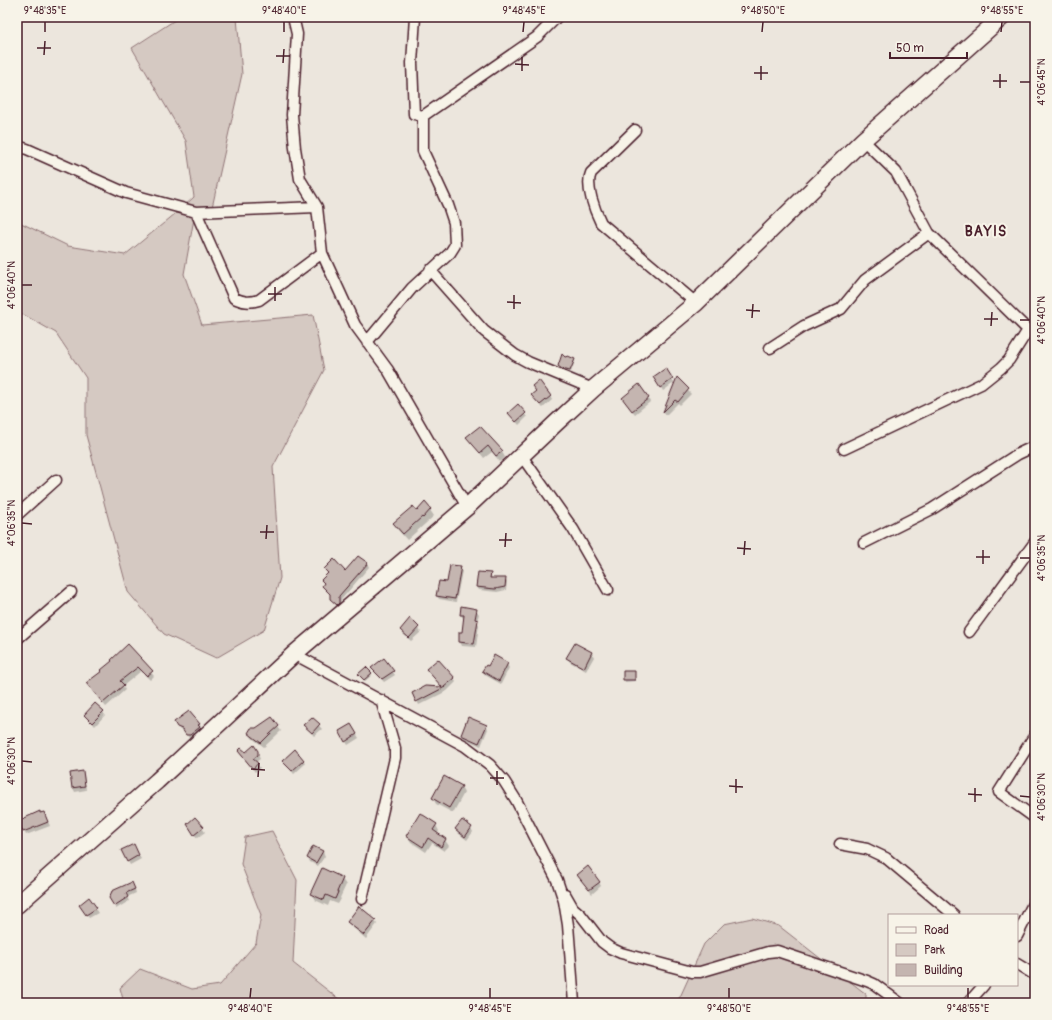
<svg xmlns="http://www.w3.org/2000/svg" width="1052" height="1020" viewBox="0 0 1052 1020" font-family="Pangolin,sans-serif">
<rect width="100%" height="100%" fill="#ece6dd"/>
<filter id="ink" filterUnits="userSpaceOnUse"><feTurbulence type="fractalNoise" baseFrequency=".025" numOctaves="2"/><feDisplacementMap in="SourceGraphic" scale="8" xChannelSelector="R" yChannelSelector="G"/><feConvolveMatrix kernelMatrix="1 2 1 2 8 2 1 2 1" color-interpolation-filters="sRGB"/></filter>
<g filter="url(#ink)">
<!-- green -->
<path fill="#d5c9c2" stroke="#907476" d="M178,18H237L242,74L211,212L195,213L184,274L202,325L313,315L324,370L273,467L280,578L264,630L216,658L164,634L128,592L86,435V378L56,333L17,311V221L68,246L125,255L181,209L194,197L186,141L132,48Z
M272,831L297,880L293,963L340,1000V1003H124L120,988L140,969L192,989L220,985L256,943L261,915L241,864L245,837Z
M752,918L779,926L866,994V1003H673L680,997L704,944L724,924Z"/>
<!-- shadow -->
<path fill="#0003" d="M565,358L574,360L575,361L571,372L560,367Z
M666,370L674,383L663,391L655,377Z
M677,379L691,394L680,405L678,403L666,415L664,412Z
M550,396L552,400L543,408L534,399Z
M648,398L650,402L635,414L625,402Z
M518,406L527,417L519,425L509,413Z
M467,437L502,452L505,457L500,462L492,452L484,458Z
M430,510L434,516L407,540L398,530L394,524L417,513Z
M367,563L369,567L341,600L339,608L333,602L331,595L323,586L328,574L325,569L345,572Z
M460,567L462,571L456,602L439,599L437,596Z
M479,573L490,574L492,579H505L507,582L506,590L497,592L479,590L477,587Z
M476,610L479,614L477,621L479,625L476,647L462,646L460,642L463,633L465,619L463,618L461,615Z
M410,620L421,632L411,641L403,634L401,630Z
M575,644L592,653L594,657L586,671L570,662L567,658Z
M128,646L154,676L150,680L141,671L123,686L125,690L106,707L90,687L103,671Z
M384,659L395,675L384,682L372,669Z
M507,664L509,668L501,684L485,675L483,671L488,667Z
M624,672L635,673V681L625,682Z
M371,673L372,675L365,681L359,674Z
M430,673L454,678L456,682L447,691L419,705L413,693L426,687L443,688Z
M103,712L105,715L95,726L85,715Z
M272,718L281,731L264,747L252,738L250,734Z
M312,718L322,729L314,736L304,725Z
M175,723L199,724L201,727L199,729L201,731L192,738H189L185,732L180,730Z
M351,725L359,738L348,745L340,732Z
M486,725L488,729L481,746L464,738L462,735Z
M239,751L246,753L257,752L260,759L256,762L260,768L255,772Z
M303,760L305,764L294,774L283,761Z
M82,772L84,775L86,790L75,792L73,788Z
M461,787L464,793L453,813L436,804L433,798Z
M46,817L50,826L26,835L19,821Z
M195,818L205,832L197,838L190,828Z
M436,825L439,831L437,834L445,840L449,846L444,851L432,843L426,852L411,842L407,836Z
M471,828L473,832L467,840L458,833L456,829Z
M133,845L141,859L130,865L122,851Z
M314,847L323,852L325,856L318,866L310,862L308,858Z
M578,876L599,882L601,886L592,894Z
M342,879L346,885L340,898L341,899L338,904L330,901L328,906L315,900L311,894Z
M134,886L136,893L127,897L129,901L116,909L111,899Z
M89,899L98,913L89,918L82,909Z
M375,921L377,924L366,939L350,925L348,922Z"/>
<!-- building -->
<path fill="#c4b5b0" stroke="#4a1f2b" d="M562,354L565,357L568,356L575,359L570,371L562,369L558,366Z
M666,368L673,379L660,388L653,377Z
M677,377L689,389L678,402L675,400L663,412Z
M539,380L551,396L540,405L531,395L536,391L532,386Z
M639,384L649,398L632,411L622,398Z
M518,404L526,413L516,422L508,413Z
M480,426L503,451L496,456L488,446L480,453L466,437Z
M425,502L431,509L423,518L422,517L403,534L393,523L413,506L417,511Z
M358,556L368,563L339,596V603L337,605L330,599V594L322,586L324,583L321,580L328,573L324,569L334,559L345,571Z
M450,565L461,566L455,599L436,596L439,581L447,582Z
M478,572L491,573L490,578H506L505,587L495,589L476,587Z
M461,606L477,609L475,619L478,620L474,644L459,642V632H462L464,615H460Z
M410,618L419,627L409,638L400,630Z
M575,643L592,652L584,668L566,658Z
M128,644L153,671L147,676L138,667L120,681L124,685L103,703L86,683L102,671L101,670L112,661L111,660Z
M494,655L508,663L499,681L482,671L486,665L488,666Z
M384,658L394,671L382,679L371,668Z
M438,659L455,678L444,687H445L416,702L412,693L425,686L442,687L426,669Z
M366,667L372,673L364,680L358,674Z
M623,671H635V680H623Z
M95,703L104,711L92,723L84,715Z
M189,711L200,724L198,725L200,727L190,735H186L182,729L177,727L174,722Z
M272,717L279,726L270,734L261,743L248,733L251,728H256Z
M312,717L320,724L312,733L303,725Z
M468,717L487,725L479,743L461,735Z
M351,724L357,734L345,742L339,731Z
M254,745L258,751V755L253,759L258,763L253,769L238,751L241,748L246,752Z
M295,749L304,760L292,771L282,761Z
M83,771L85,786L72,788L70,773Z
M444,776L462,786L449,808L432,798Z
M40,811V813L44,812L48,822L23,832L18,821Z
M420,813L437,824L433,830L446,839L441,847L428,838L423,847L406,836Z
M195,817L204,827L194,835L187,824Z
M462,820L472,827L465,837L455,829Z
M134,844L139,855L127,862L121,850Z
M313,846L323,851L316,863L307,858Z
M588,866L600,882L589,890L577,875Z
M322,868L343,878L337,892H338L335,899L326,895L324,900L310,894Z
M132,882L135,889L126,893L128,897L114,906L109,898L112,891Z
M89,897L97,908L86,915L79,905Z
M359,906L376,920L364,935L347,922Z"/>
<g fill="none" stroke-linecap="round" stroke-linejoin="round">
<defs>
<path id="minor" d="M293,17L297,34L292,115L295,148L300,179L317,207L322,253L355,325L388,370L467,507
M423,116L537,37L557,17
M635,130L591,173C585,186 595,211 601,223L696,303
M863,140L896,172L929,233L1028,330L1035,334
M17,146L27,149L126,193L196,212L317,207
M196,212L234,298C243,302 249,303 259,300L322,253
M430,270L484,331L515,355L528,362L593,389
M367,342L412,288L450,253L455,245L454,223L448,205L423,151V116L414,114L412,63L415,17
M770,348L804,326L841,309L865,280L929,233
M844,449L981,384L1001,368L1009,360L1028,330
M521,455L573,529L608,590
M17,515L56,480
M864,543L932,509L1018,454L1035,446
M969,632L1035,542
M17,639L71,592
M294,654L465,746L490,765L504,781L516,800L557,880L564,901L568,925L574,1003
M1035,735L999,792L1035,818
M840,844L867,849L886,858L954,915
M565,894L573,908L581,915L602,942L610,948L621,953L692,972H700L768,952L777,951L867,981L874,984L900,1003
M362,899L395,758V748L381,700
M1017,936L1035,900
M1017,964L1035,975
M968,1003L984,985"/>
<path id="primary" d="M17,905L157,781L294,654L467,507L556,423L593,389L696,303L863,140L1002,17"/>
</defs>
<!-- minor casing -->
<use href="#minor" stroke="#4a1f2b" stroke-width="13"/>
<!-- primary casing -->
<use href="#primary" stroke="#4a1f2b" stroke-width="19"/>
<!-- minor -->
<use href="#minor" stroke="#f7f3e8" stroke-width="10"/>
<!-- primary -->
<use href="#primary" stroke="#f7f3e8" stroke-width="16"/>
</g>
</g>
<!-- ticks -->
<path fill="none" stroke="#4a1f2b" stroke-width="1.5" d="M45,32V22M284,32V22M523,32L524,22M762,32L763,22M1001,32L1002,22M37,48H51M44,55L45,41M276,56H290M283,63L284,49M515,64L529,65M522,71V57M754,73H768M761,80V66M993,81H1007M1020,82H1030M1000,88V74M22,285H32M268,294H282M275,301V287M507,302L521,303M514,309V295M746,310L760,311M752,318L753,304M984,319H998M1020,320H1030M991,326L992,312M22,523L32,524M260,532H274M266,539L267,525M499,540H512M505,547L506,533M737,548L751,549M744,555L745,541M976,557H990M1020,558H1030M983,564V550M22,761L32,762M251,769L265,770M258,777L259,763M490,778H504M497,785V771M729,786L743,787M736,793V779M968,794L982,795M1020,796L1030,797M975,802V788M250,998L251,988M490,998V988M729,998V988M968,998V988"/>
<g text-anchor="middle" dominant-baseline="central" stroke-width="4" stroke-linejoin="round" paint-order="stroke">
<!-- district labels -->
<g font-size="14" font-weight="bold" letter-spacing="1" fill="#4a1f2b" stroke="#f7f3e8">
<text x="986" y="231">BAYIS</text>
</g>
</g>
<!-- margin -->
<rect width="1052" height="1020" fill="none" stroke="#f7f3e8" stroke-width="44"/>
<!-- legend -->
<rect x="888" y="914" width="130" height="72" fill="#f7f3e8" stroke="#b29e9c"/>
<rect x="896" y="927" width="20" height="6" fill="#f7f3e8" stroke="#b29e9c"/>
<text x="924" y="934" font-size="12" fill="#4a1f2b">Road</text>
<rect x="896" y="944" width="20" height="12" fill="#d5c9c2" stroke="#b29e9c"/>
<text x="924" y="954" font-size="12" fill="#4a1f2b">Park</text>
<rect x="896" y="964" width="20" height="12" fill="#c4b5b0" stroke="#b29e9c"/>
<text x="924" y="974" font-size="12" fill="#4a1f2b">Building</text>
<!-- scale -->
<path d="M890 52v6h77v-6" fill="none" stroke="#4a1f2b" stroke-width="2"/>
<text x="896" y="52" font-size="12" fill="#4a1f2b" stroke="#f7f3e8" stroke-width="3" paint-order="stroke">50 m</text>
<rect x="22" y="22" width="1008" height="976" fill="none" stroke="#4a1f2b" stroke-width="1.5"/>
<g font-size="10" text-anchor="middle" fill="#4a1f2b">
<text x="45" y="14">9°48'35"E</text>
<text x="284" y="14">9°48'40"E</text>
<text x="524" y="14">9°48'45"E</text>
<text x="763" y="14">9°48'50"E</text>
<text x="1002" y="14">9°48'55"E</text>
<text transform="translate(1041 82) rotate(-90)" y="4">4°06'45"N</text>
<text transform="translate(11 285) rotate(-90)" y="4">4°06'40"N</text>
<text transform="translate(1041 320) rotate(-90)" y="4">4°06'40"N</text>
<text transform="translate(11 523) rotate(-90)" y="4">4°06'35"N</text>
<text transform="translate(1041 558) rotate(-90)" y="4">4°06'35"N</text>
<text transform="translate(11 761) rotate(-90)" y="4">4°06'30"N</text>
<text transform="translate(1041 797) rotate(-90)" y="4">4°06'30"N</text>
<text x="250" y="1012">9°48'40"E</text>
<text x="490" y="1012">9°48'45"E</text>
<text x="729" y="1012">9°48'50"E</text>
<text x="968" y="1012">9°48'55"E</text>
</g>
</svg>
